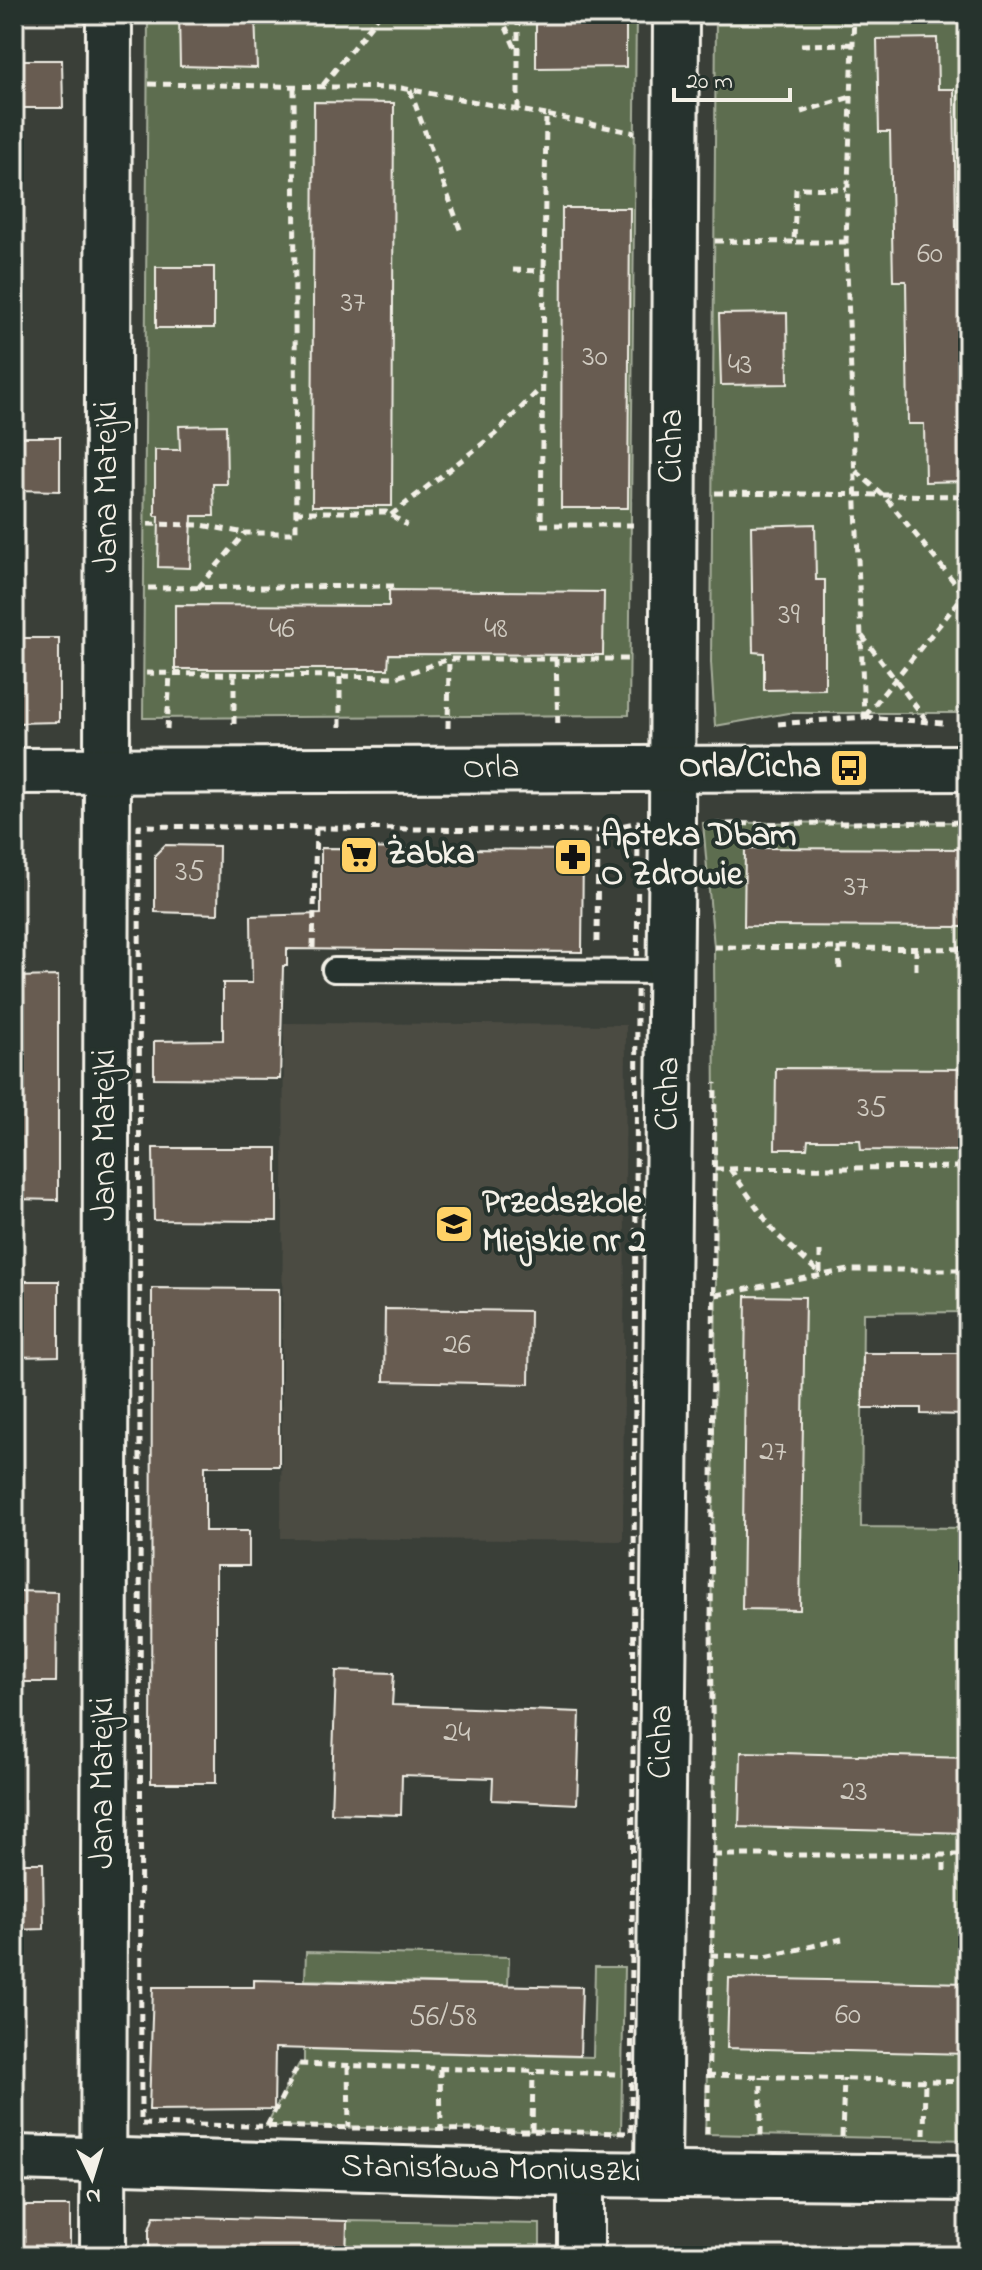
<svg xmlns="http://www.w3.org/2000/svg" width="982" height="2270" viewBox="0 0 982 2270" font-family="'Indie Flower',sans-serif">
<rect width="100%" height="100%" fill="#3a3f38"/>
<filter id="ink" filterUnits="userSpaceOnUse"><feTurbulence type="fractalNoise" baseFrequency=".0125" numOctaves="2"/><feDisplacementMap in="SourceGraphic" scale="16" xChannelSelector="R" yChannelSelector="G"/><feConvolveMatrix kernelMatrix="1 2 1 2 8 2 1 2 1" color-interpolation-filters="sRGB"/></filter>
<g filter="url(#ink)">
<!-- built -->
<path fill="#4b4b43" d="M284,1023L626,1025L623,1541L281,1538Z"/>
<!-- green -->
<path fill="#5d6d50" stroke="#a8af9c" stroke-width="2" d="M148,14H636L629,715L143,718Z
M716,14H968V713H788L715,726L711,662Z
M968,822V1312L863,1313L861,1527L968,1528V2140L705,2134L714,1855L711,1625L716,1295L714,947L703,823Z
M306,1952L509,1957L508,1985L305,1980Z
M595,1967H624L621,2133L266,2126L299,2064H304V2049L593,2057Z
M347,2221L540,2224V2256H346Z"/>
<!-- building -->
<path fill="#675c51" stroke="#f4f1e8" stroke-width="2" d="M179,14H255L257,68L180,66Z
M536,14H626V67L536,68Z
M937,38L938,89H954L956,230H968V481L925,482L924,424H908L906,281H893L890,132H879L877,39Z
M15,60H62L63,108H16Z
M314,102L394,103L392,506H312Z
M562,208H630L628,508H561Z
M156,267H214V328H156Z
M787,313L788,384L721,385L719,314Z
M226,425L227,484H213L214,516H192L190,568L158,567L159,516H155V450H180L179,426Z
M14,437H60V491L14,490Z
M815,524L816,580H825V689L764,690V653L753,652L751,526Z
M389,590L604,592L603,655L389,654L388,669H175V605L389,606Z
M14,638H59V722L14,723Z
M165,845L219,846L218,914L155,912V855Z
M321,848L583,850L582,952L287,949V966H283L280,1079L154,1078V1041L223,1040V983H252L251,916L321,914Z
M745,848L967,849V927L744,926Z
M58,976V1200L14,1199V977Z
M776,1068L968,1069V1151L861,1150L860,1140H808L807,1149H775Z
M153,1148H277V1221L154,1220Z
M14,1281H59V1356L14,1357Z
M152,1288L279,1289V1466H205V1531H249V1566H216V1783H151Z
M746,1296L805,1297L800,1610L742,1609Z
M385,1309L530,1311L529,1384L384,1381Z
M863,1353H968V1415L921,1414V1408H863Z
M14,1591L57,1592L56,1682H14Z
M336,1671L394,1673L392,1705L580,1712L577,1804L492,1800L493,1778L402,1775L401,1815L331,1813Z
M741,1752L968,1758V1833L739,1827Z
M14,1863H43L44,1929L14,1930Z
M729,1978L968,1983V2054L727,2048Z
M254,1980L582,1987L580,2056L275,2048L274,2109L149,2110L153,1987H254Z
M14,2206H70V2256H14Z
M154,2216L347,2221L346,2256H149V2230Z"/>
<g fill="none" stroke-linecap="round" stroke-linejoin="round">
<defs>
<path id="lane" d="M334,970L670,972"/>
<path id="street" d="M581,2174V2256
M658,2174L672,822L676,14
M103,2256L109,14"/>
<path id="secondary" d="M14,771L968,768
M14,2158L581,2174L968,2178"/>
</defs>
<!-- lane casing -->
<use href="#lane" stroke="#f4f1e8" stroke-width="28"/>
<!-- street casing -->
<use href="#street" stroke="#f4f1e8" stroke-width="50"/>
<!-- secondary casing -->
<use href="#secondary" stroke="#f4f1e8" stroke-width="50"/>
<!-- path -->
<path stroke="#f4f1e8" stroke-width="5" stroke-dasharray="8 6" stroke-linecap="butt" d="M500,14L516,50
M801,45L853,44
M149,84L401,88L546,115
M323,85L380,14
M410,90L461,232
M518,110V14
M801,112L851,97
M715,241L794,242
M846,242H794L796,188L847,189
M513,270L545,271
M856,471L885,497L968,599
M715,493L968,496
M295,512H386L407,525
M391,515L495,434L542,387
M148,524L201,525L245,533
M633,525H541L546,115L635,133
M148,588L395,586
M198,588L245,533H296L294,85
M862,636L927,721
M556,659L558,729
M146,673L397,677L449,659H633
M234,674V729
M340,677V728
M865,716L968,590
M865,717L943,723
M778,724L864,717L846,242L854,14
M448,728L449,659
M167,729L170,673
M638,822L631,2133L141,2124L139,826L598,831Z
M713,824L968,822
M597,942L598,831
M714,947L968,949
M839,947L840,973
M313,948L316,828
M916,948V974
M715,1169L968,1167
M730,1169L775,1233L819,1273
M820,1251V1273
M716,1295L849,1270H968
M714,1855H968
M944,1871V1855
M711,1955L766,1957L842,1939
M348,2066L349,2127
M440,2069L441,2129
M707,2075L968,2082
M267,2126L299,2064L619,2074
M532,2131L533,2072
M707,2134L714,1855L711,1625L715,1083
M761,2135V2076
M924,2135L925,2080
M842,2137L844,2078"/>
<!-- lane -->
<use href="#lane" stroke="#26332d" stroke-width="22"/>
<!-- street -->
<use href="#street" stroke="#26332d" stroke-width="44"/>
<!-- secondary -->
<use href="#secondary" stroke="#26332d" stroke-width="44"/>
</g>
</g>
<!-- icons -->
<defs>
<symbol id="bus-square" viewBox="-11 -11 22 22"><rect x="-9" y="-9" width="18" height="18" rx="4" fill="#ffd166" stroke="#26332d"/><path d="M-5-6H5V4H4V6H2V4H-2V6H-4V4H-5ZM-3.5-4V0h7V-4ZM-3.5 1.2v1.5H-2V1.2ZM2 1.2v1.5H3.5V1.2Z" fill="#111"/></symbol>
<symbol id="supermarket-square" viewBox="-11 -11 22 22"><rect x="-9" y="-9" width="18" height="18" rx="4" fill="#ffd166" stroke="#26332d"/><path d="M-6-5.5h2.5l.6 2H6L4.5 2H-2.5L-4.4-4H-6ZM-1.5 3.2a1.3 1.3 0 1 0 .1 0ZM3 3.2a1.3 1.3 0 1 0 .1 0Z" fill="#111"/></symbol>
<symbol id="pharmacy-square" viewBox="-11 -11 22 22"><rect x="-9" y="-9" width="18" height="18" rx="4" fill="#ffd166" stroke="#26332d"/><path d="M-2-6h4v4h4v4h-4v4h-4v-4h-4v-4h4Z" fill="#111"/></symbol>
<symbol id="school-square" viewBox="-11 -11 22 22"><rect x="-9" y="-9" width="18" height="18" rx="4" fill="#ffd166" stroke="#26332d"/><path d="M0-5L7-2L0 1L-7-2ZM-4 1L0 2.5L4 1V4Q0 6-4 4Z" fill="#111"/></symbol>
</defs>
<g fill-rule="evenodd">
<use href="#bus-square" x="827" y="746" width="44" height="44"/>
<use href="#supermarket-square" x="337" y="833" width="44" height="44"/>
<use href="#pharmacy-square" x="551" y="835" width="44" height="44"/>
<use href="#school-square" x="432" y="1202" width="44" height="44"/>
</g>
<g text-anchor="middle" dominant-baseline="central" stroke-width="8" stroke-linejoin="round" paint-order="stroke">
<!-- number labels -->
<g font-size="30" fill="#d1ccc2">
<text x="930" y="255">60</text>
<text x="353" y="304">37</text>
<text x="595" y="358">30</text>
<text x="740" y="366">43</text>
<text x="789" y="616">39</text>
<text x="282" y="630">46</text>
<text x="496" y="630">48</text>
<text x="190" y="873">35</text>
<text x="856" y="888">37</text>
<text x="872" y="1109">35</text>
<text x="457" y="1346">26</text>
<text x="773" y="1453">27</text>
<text x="457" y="1734">24</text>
<text x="854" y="1793">23</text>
<text x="848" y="2016">60</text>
<text x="443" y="2018">56/58</text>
</g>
<!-- street labels -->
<g font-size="34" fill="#f4f1e8" stroke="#26332d">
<text transform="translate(673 446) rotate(-90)">Cicha</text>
<text transform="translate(108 487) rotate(-90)">Jana Matejki</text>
<text transform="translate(491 769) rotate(-1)">Orla</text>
<text transform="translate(669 1094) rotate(-89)">Cicha</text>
<text transform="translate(106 1135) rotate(-90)">Jana Matejki</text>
<text transform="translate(662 1742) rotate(-89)">Cicha</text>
<text transform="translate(104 1783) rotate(-90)">Jana Matejki</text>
<text transform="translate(491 2170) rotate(1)">Stanisława Moniuszki</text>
</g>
<!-- poi labels -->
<g font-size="34" font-weight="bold" fill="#f4f1e8" stroke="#26332d" text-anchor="start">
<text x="821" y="768" text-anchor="end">Orla/Cicha</text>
<text x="601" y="837">Apteka Dbam<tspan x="601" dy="39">O Zdrowie</tspan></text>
<text x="387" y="855">Żabka</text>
<text x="482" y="1204">Przedszkole<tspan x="482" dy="39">Miejskie nr 2</tspan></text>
</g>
</g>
<!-- margin -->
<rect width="982" height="2270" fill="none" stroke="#26332d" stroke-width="48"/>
<rect x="24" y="24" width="934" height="2222" fill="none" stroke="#f4f1e8" stroke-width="3" filter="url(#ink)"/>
<!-- north arrow -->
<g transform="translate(92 2178) rotate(176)" stroke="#26332d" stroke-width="6" paint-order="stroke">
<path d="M0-6L14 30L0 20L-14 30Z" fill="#f4f1e8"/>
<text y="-12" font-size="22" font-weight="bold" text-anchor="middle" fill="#f4f1e8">N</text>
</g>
<!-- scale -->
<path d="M674 88v12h116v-12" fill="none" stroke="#f4f1e8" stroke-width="4"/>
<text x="686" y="88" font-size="24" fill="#f4f1e8" stroke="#26332d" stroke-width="6" paint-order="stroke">20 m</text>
</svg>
